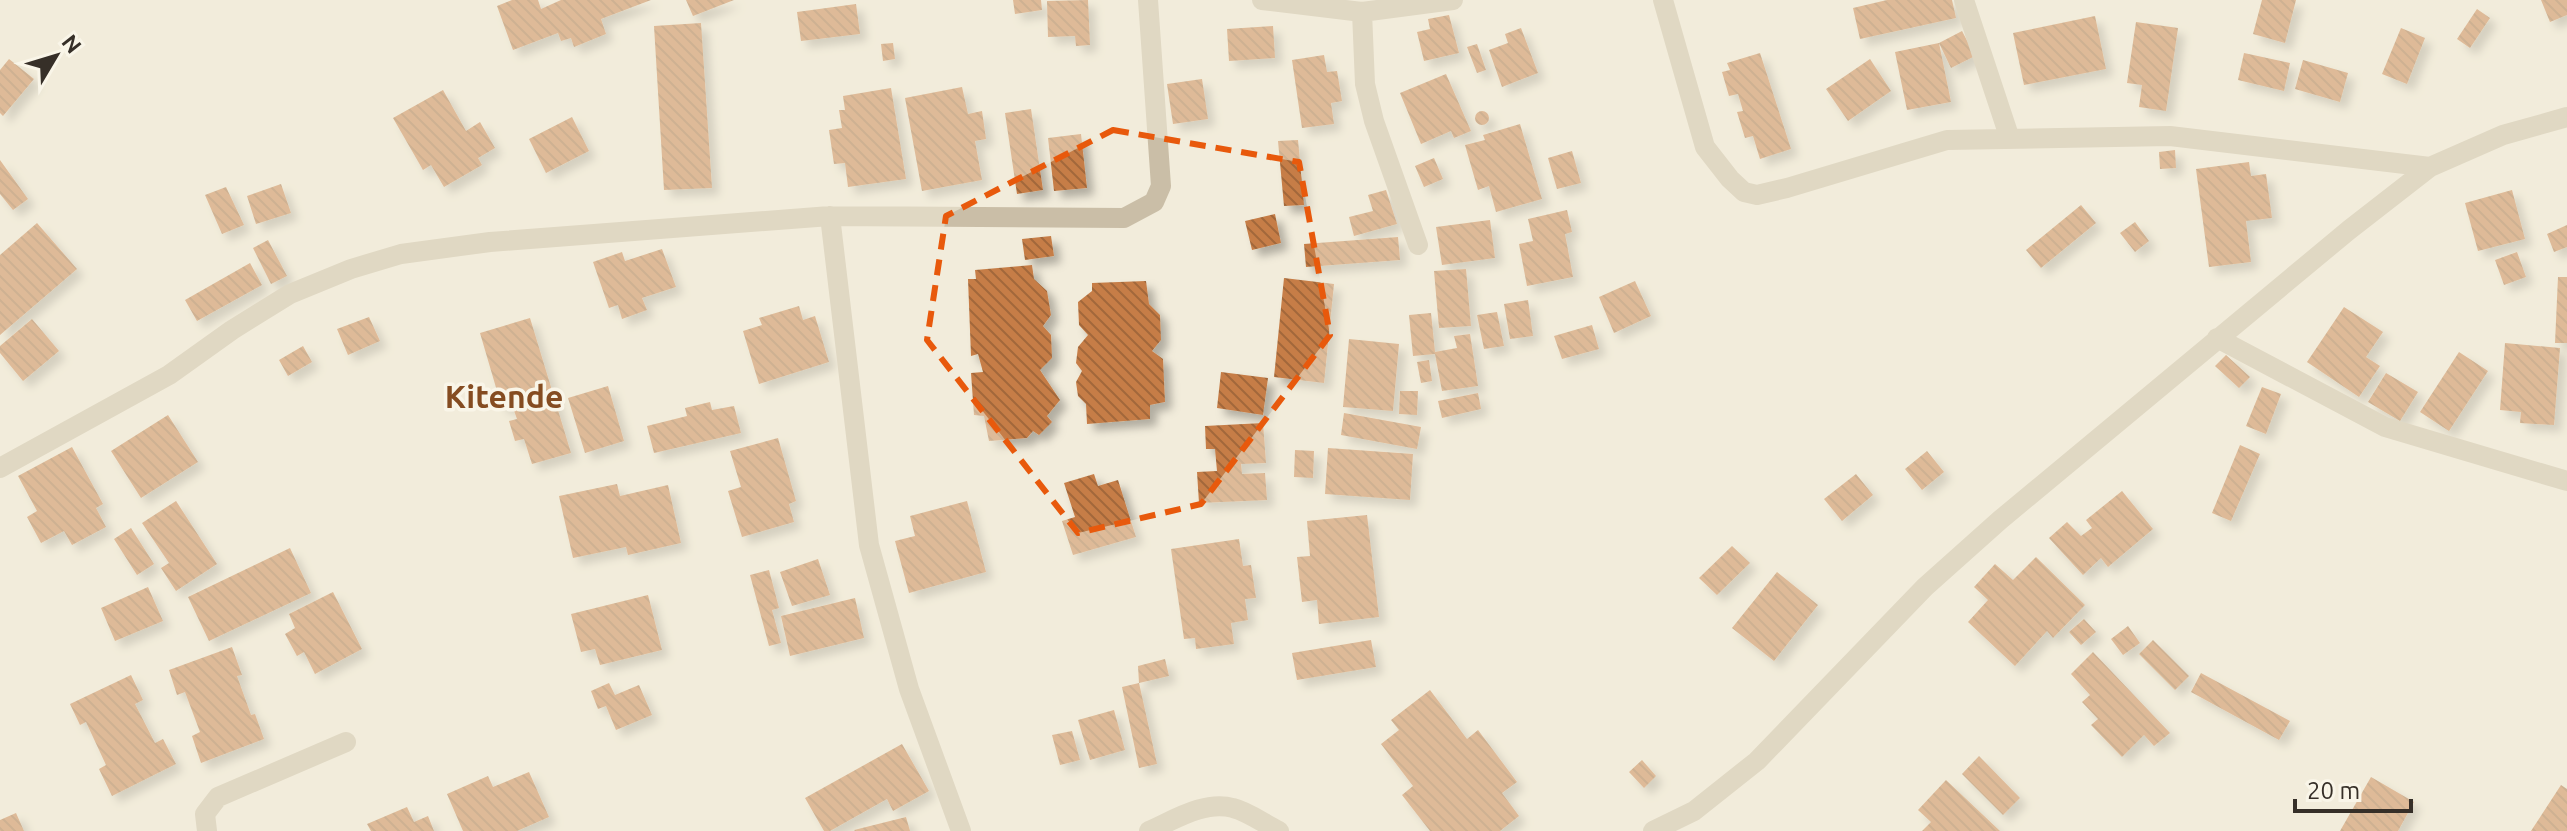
<svg xmlns="http://www.w3.org/2000/svg" width="2567" height="831" viewBox="0 0 2567 831" font-family="Ubuntu,sans-serif">
<defs>
<pattern id="building-back-hatch" width="6" height="6" patternUnits="userSpaceOnUse" patternTransform="scale(2)"><rect width="6" height="6" fill="#c67d46"/><path d="M-1 5l2 2M0 0l6 6M5-1l2 2" fill="none" stroke="#a2673a"/></pattern>
<filter id="shadow"><feDropShadow dx="7" dy="7" stdDeviation="4" flood-color="#0004"/></filter>
</defs>
<rect width="100%" height="100%" fill="#f2ecdb"/>
<!-- building -->
<path fill="url(#building-back-hatch)" filter="url(#shadow)" d="M512,0H538L541,9L561,0H651L601,19L606,34L574,47L571,38L561,41L558,33L513,50L497,6Z
M686,0H734L693,16Z
M1013,0H1041L1042,10L1015,14Z
M1088,0L1090,45L1076,46L1075,36L1048,37L1047,1Z
M1887,0H1952L1956,18L1860,39L1853,8Z
M2262,0H2296L2285,43L2253,34Z
M2541,0H2567V15L2550,22Z
M856,4L860,34L801,41L797,12Z
M2477,9L2490,18L2470,48L2457,39Z
M1449,15L1459,53L1424,61L1417,32L1430,29L1428,19Z
M2095,16L2106,69L2024,85L2013,33Z
M2136,22L2178,28L2166,111L2139,107L2142,85L2127,83Z
M701,23L712,188L664,190L654,26Z
M1273,26L1275,58L1229,61L1227,29Z
M1521,28L1538,73L1502,87L1489,50L1508,43L1505,34Z
M2401,28L2425,38L2407,84L2382,74Z
M1962,31L1975,56L1951,68L1939,43Z
M893,43L895,59L883,61L881,44Z
M1939,43L1951,102L1907,110L1895,52Z
M1477,44L1486,70L1477,73L1467,47Z
M1760,53L1791,149L1760,159L1753,136L1745,138L1737,112L1743,111L1738,94L1729,96L1722,72L1730,70L1727,63Z
M2244,53L2290,63L2284,91L2238,80Z
M1324,55L1327,72L1337,71L1342,101L1331,103L1334,124L1302,128L1292,60Z
M9,59L34,79L3,116L0,113V70Z
M1870,59L1891,91L1848,121L1826,89Z
M2303,60L2348,73L2340,102L2295,89Z
M1446,74L1471,131L1454,138L1451,131L1421,144L1400,93Z
M1202,79L1208,119L1173,124L1167,84Z
M962,87L968,114L982,111L986,139L975,141L982,180L922,191L905,98Z
M891,88L906,179L848,187L845,163L834,164L829,130L842,128L839,110H845L843,96Z
M443,90L466,131L480,122L495,148L478,158L482,165L444,187L431,165L423,170L393,118Z
M1031,109L1043,190L1017,194L1005,113Z
M1475 118a7 7 0 1 1 14 0a7 7 0 1 1-14 0Z
M572,117L589,151L546,173L529,139Z
M1520,124L1542,199L1496,212L1489,186L1478,190L1465,145L1485,140L1483,135Z
M1081,134L1087,188L1054,191L1048,138Z
M1298,140L1304,205L1284,206L1278,141Z
M2175,150L2176,168L2160,169L2159,152Z
M1572,151L1581,183L1557,189L1548,158Z
M1434,158L1443,179L1424,187L1415,166Z
M0,160L28,199L13,210L0,194Z
M2249,162L2251,176L2266,174L2272,218L2246,221L2251,262L2209,267L2196,169Z
M281,184L291,213L256,224L247,196Z
M226,187L244,225L222,234L205,195Z
M1386,190L1397,224L1354,236L1349,217L1373,211L1368,195Z
M2512,190L2525,239L2478,251L2465,203Z
M2081,205L2096,223L2041,268L2026,250Z
M1567,210L1572,232L1565,234L1573,277L1527,286L1519,244L1533,241L1528,219Z
M1275,214L1281,243L1252,250L1245,221Z
M1490,220L1495,258L1442,265L1436,227Z
M2135,222L2149,241L2135,252L2120,233Z
M37,223L77,269L0,335V255Z
M2567,225V247L2554,252L2547,234Z
M1051,236L1054,256L1025,260L1022,239Z
M1398,237L1400,260L1306,267L1304,244Z
M268,240L287,276L271,284L253,248Z
M662,249L676,287L642,298L647,310L622,319L618,305L609,308L593,262L622,252L625,261Z
M2517,252L2526,277L2504,285L2495,260Z
M250,263L262,285L197,321L185,300Z
M1032,265L1034,279L1047,291L1051,315L1043,326L1051,335L1052,358L1040,370L1060,400L1047,416L1052,422L1039,435L1033,431L1027,438L989,441L984,416L974,415L971,373L983,372L978,354L971,356L968,279H976L975,270Z
M1466,269L1471,326L1439,328L1434,271Z
M2558,277H2567V343H2555Z
M1284,278L1334,284L1324,383L1274,377Z
M1146,281L1149,304L1160,315L1161,340L1152,351L1163,359L1165,402L1150,405V419L1087,424L1086,404L1078,396L1076,382L1082,371L1076,363L1078,347L1088,335L1079,325L1078,302L1092,291V283Z
M1635,281L1651,316L1614,333L1599,297Z
M1528,300L1533,336L1510,339L1504,304Z
M799,306L803,320L815,316L829,362L759,384L743,331L762,325L759,318Z
M2344,307L2383,332L2366,357L2380,366L2359,397L2307,362Z
M1497,312L1504,346L1484,349L1477,315Z
M1431,313L1435,352L1457,348L1454,336L1470,334L1478,386L1442,391L1435,354L1413,356L1409,315Z
M369,317L380,341L348,355L337,329Z
M530,318L571,453L532,464L524,439L515,441L509,421L517,419L512,405L502,408L480,333Z
M32,319L59,351L23,381L0,353V346Z
M1592,325L1599,349L1562,359L1554,336Z
M1349,339L1399,344L1393,411L1343,407Z
M2505,343L2560,348L2554,425L2520,423L2521,412L2500,410Z
M303,346L312,362L288,376L279,360Z
M2459,352L2488,371L2449,431L2420,412Z
M2226,355L2250,377L2239,388L2215,366Z
M1429,360L1432,381L1421,383L1417,362Z
M1221,372L1268,378L1263,415L1217,408Z
M2386,373L2418,392L2400,421L2368,402Z
M608,386L624,441L585,453L568,398Z
M2262,387L2281,394L2266,434L2246,426Z
M1400,391H1418L1417,415L1399,414Z
M1478,393L1481,409L1442,418L1438,401Z
M710,402L712,410L734,406L741,433L654,453L647,426L687,416L685,408Z
M1344,413L1421,427L1417,449L1341,435Z
M168,415L198,462L141,498L111,451Z
M1263,423L1266,463L1241,464L1242,474L1265,473L1267,500L1199,503L1197,472L1217,471L1215,449H1206L1205,426Z
M778,438L796,501L789,504L794,522L742,537L728,491L741,487L730,451Z
M2240,445L2260,454L2231,521L2212,513Z
M72,447L103,504L96,508L106,527L72,545L64,531L41,543L27,517L37,511L18,476Z
M1328,448L1413,454L1410,500L1325,494Z
M1295,450L1314,451L1313,478L1294,477Z
M1927,451L1944,472L1922,490L1905,469Z
M1094,474L1098,486L1118,480L1136,537L1073,555L1062,521L1075,517L1064,483Z
M1856,474L1873,495L1842,521L1824,499Z
M617,484L620,496L668,485L681,543L628,555L626,547L573,558L559,496Z
M2122,491L2153,529L2108,567L2101,558L2083,575L2049,538L2067,522L2081,536L2092,528L2086,520Z
M176,501L217,564L176,591L161,568L169,563L142,523Z
M967,501L986,572L909,593L895,541L915,536L910,516Z
M1367,515L1379,617L1319,624L1317,600L1302,602L1297,557L1310,556L1307,521Z
M131,528L154,564L137,575L114,539Z
M1239,539L1243,566L1251,565L1256,598L1245,599L1248,620L1231,623L1234,644L1196,649L1195,638L1184,639L1171,549Z
M1732,546L1750,563L1717,595L1699,578Z
M290,548L311,593L209,641L188,597Z
M2036,557L2085,605L2053,638L2047,631L2015,666L1968,622L1988,600L1974,587L1995,564L2013,580Z
M818,559L830,595L792,606L780,572Z
M769,570L779,608L772,610L781,643L769,646L750,575Z
M1777,572L1818,605L1774,661L1732,628Z
M148,587L163,621L115,641L101,608Z
M333,592L362,649L315,674L304,652L297,656L285,634L295,628L289,614Z
M648,595L662,650L600,665L595,649L581,652L571,614Z
M855,598L864,638L790,656L781,616Z
M2084,619L2096,632L2081,645L2069,632Z
M2128,626L2140,643L2123,655L2111,639Z
M1371,640L1376,667L1297,680L1292,653Z
M2153,640L2189,676L2175,690L2139,654Z
M232,647L242,675L237,676L251,715L255,714L264,739L201,763L192,736L200,732L185,692L177,695L169,670Z
M2093,652L2170,733L2154,746L2144,735L2122,757L2091,725L2098,719L2082,702L2090,695L2071,674Z
M1165,659L1169,676L1139,683L1157,764L1139,768L1122,687L1139,683L1138,666Z
M2201,673L2290,721L2279,740L2191,692Z
M131,675L143,700L135,704L155,743L163,739L176,764L112,796L99,769L106,765L86,722L80,725L70,704Z
M609,683L615,695L639,685L652,715L616,730L606,706L598,709L591,691Z
M1430,690L1467,739L1478,730L1517,782L1502,793L1519,816L1500,831H1430L1402,795L1413,786L1381,744L1399,730L1391,720Z
M1114,710L1125,750L1090,760L1078,720Z
M1072,731L1080,760L1060,765L1052,735Z
M902,744L929,791L893,811L887,799L830,831H824L805,798Z
M1979,756L2020,798L2003,815L1962,774Z
M1642,760L1656,776L1644,788L1629,772Z
M529,772L549,817L517,831H463L447,794L488,776L493,787Z
M2371,777L2414,802L2398,831H2340Z
M1946,780L2000,831H1922L1931,822L1918,810Z
M2561,785L2567,789V831H2531Z
M407,807L414,822L428,816L434,831H371L367,824Z
M16,813L24,831H0V820Z
M906,817L910,831H855L854,830Z"/>
<g fill="none" stroke-linecap="round" stroke-linejoin="round">
<!-- minor -->
<path stroke="#cabea7" stroke-width="20" d="M1262,0L1362,12L1453,0
M1663,0L1705,147L1730,179L1744,192L1757,195L1787,188L1947,140L2170,136L2430,167
M1964,0L2010,139
M1362,12L1365,84L1374,121L1418,245
M830,216L869,545L909,689L961,831
M2217,338L2385,427L2567,481
M0,468L169,375L232,330L290,294L351,269L401,254L490,242L830,216L1124,218L1154,202L1161,186L1148,0
M207,831L205,814L218,797L346,742
M1149,831C1174,820 1205,800 1233,808C1249,812 1264,824 1279,831
M1653,831L1694,811L1757,761L1925,587L2000,520L2349,230L2430,167L2503,135L2567,117"/>
</g>
<!-- marked area -->
<path d="M0 0H2567V831H0ZM1113,130L1299,162L1330,335L1201,504L1078,533L927,340L946,216Z" fill="#f2ecdb" fill-opacity=".55" fill-rule="evenodd"/>
<path fill="none" stroke="#e8590c" stroke-width="6" stroke-dasharray="16 10" stroke-linejoin="round" d="M1113,130L1299,162L1330,335L1201,504L1078,533L927,340L946,216Z"/>
<g text-anchor="middle" dominant-baseline="central" stroke-width="7" stroke-linejoin="round" paint-order="stroke">
<!-- quarter labels -->
<g font-size="32" font-weight="bold" fill="#854c21" stroke="#f9f5e8">
<text x="504" y="396">Kitende</text>
</g>
</g>
<!-- north arrow -->
<g transform="translate(56 56) rotate(52)" stroke="#f9f5e8" stroke-width="6" paint-order="stroke">
<path d="M0-6L14 30L0 20L-14 30Z" fill="#362f28"/>
<text y="-12" font-size="22" font-weight="bold" text-anchor="middle" fill="#362f28">N</text>
</g>
<!-- scale -->
<path d="M2295 799v12h116v-12" fill="none" stroke="#362f28" stroke-width="4"/>
<text x="2307" y="799" font-size="24" fill="#362f28" stroke="#f9f5e8" stroke-width="6" paint-order="stroke">20 m</text>
</svg>
